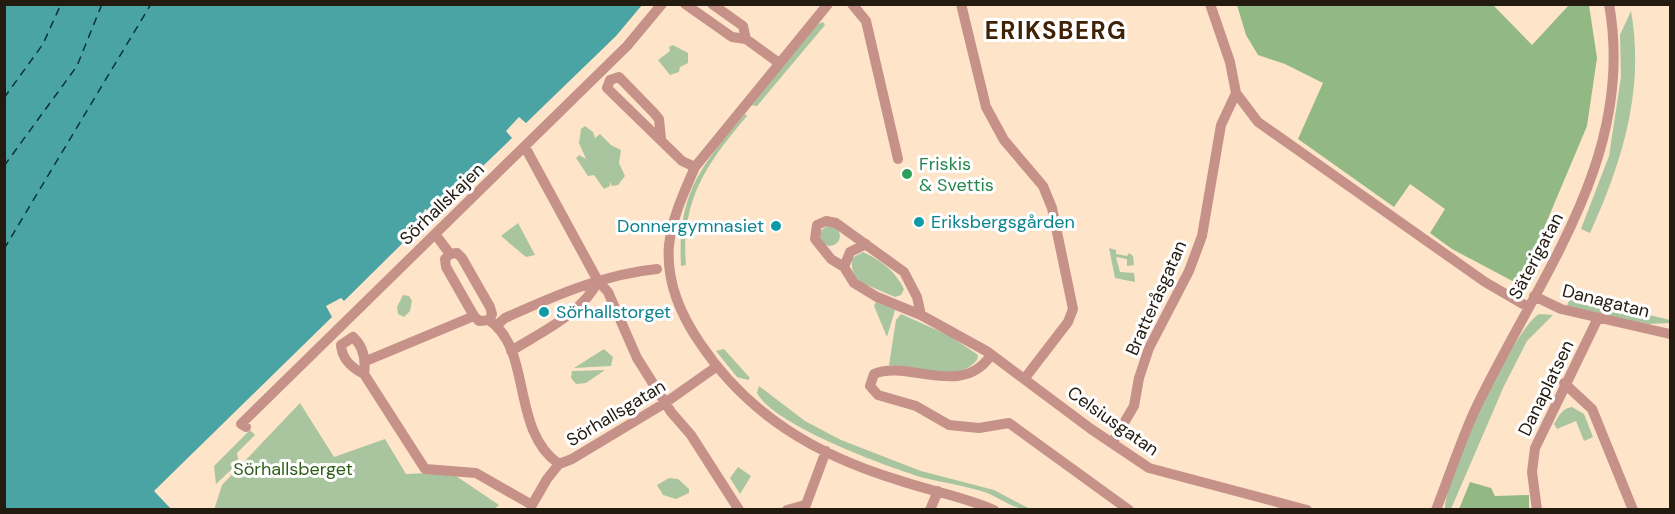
<svg xmlns="http://www.w3.org/2000/svg" width="1675" height="514" viewBox="0 0 1675 514" font-family="'DM Sans',sans-serif">
<rect width="100%" height="100%" fill="#fee4c9"/>
<!-- green -->
<path fill="#a9c59f" d="M1631,11C1645,89 1622,163 1590,233L1581,229L1609,156L1621,77L1620,35Z
M823,22L825,25L757,106L750,105L818,24Z
M673,45L688,53V63L680,67L679,72L670,75L658,60L670,51L669,47Z
M745,114L747,116C708,162 680,200 686,265L681,266C677,193 701,166 745,114Z
M585,126L593,132L595,138L600,134L611,145L621,150L619,163L625,176L618,185L612,186L610,182V186L604,189L594,175L588,176L576,158L579,155L586,159L579,143L581,129Z
M518,223L535,255L526,257L501,236Z
M820 236a10 10 0 1 1 20 0a10 10 0 1 1-20 0Z
M1109,248L1116,250V254L1127,256L1129,253L1133,256L1134,265L1127,266V259L1116,257L1120,272L1134,273L1135,282L1115,278Z
M863,252C882,261 895,271 904,289L901,295L895,297L860,282C853,274 851,268 852,258Z
M403,295L409,296L412,301L410,311L404,317L398,314L397,307Z
M1571,296L1670,320V323L1648,324L1567,306Z
M876,302L895,310L887,337L874,306Z
M901,314L950,336L978,355L977,360C958,383 913,372 889,365L896,320Z
M1539,314L1553,315L1527,341L1504,386L1451,509L1445,508C1447,474 1511,332 1539,314Z
M604,349L613,357L611,366L574,368Z
M724,349L750,378L748,380L737,377L716,351Z
M605,370L586,383L576,384L571,378L572,371Z
M759,386L805,421L841,440L921,471L994,490L1030,509C1014,510 1002,499 987,493C967,486 945,483 924,478C888,467 775,426 757,393Z
M300,403L334,457L385,439L406,474L450,472L499,505L493,510H214L222,485Z
M1572,407L1584,414L1593,437L1584,441L1576,421L1557,429L1554,424C1559,416 1562,408 1572,407Z
M250,430L255,435L237,453L239,464L237,465L233,461L230,464L233,468L216,484L214,466Z
M738,467L751,476L740,494L730,478Z
M669,478L678,479L689,489V493L676,499L663,495L657,485Z"/>
<!-- forest -->
<path fill="#92b984" d="M1237,5H1493L1532,45L1569,5H1589L1597,58L1587,126L1520,285L1452,249L1430,233L1445,209L1410,184L1394,207L1298,139L1323,83L1285,64L1258,55L1246,35Z
M1470,482L1491,488L1495,496L1529,495V509H1459Z"/>
<!-- water -->
<path fill="#4ba4a4" d="M4,5L5,4L642,5L616,36L526,123L519,117L506,131L512,138L434,213L425,209L418,223L421,225L344,301L341,298L326,306L332,317L154,491L172,510L5,509Z"/>
<g fill="none" stroke-linecap="round" stroke-linejoin="round">
<!-- ferry -->
<path stroke="#073434" stroke-width="1.5" stroke-dasharray="8 6" stroke-linecap="butt" d="M4,98L43,44L61,4
M4,166L77,66L102,4
M4,249L151,4"/>
<!-- street -->
<path stroke="#c59189" stroke-width="10" d="M685,4L732,37L746,39L779,63
M712,4L743,26L746,39
M828,4L695,167C684,192 672,218 669,245C666,281 680,314 700,343C748,415 816,455 898,480C930,491 962,496 994,510
M852,4L866,21L898,159
M961,4L986,107L1004,140L1043,186L1052,208L1073,309L1068,322L1025,378
M1210,4L1230,62L1236,93L1258,122L1485,282L1528,307
M661,139L659,119L654,113L619,77L610,80L607,88L682,161L695,167
M525,147L598,281L608,292L637,358L671,412L691,435L739,510
M435,234L450,254
M450,254L457,253L462,258L490,307L492,314L489,320
M450,254L445,259L446,267L474,316
M844,267L850,252L866,244
M1534,296L1561,309L1670,334
M921,315L877,297L854,283L844,267L831,259L815,239L817,225L826,221L836,223L904,272L917,297L921,315L988,352L1091,429L1149,468L1307,510
M489,320C533,350 510,430 559,464
M497,325L505,318C554,296 604,274 657,269
M511,351C541,332 582,314 598,281
M991,355C962,399 907,359 874,374L870,386L878,395L916,406L949,425L979,428L1009,423L1129,510
M366,361L474,316L479,321L489,320
M364,374C366,360 364,347 353,337L341,345C342,360 352,368 364,374L425,469L476,473L532,505L547,479L559,464
M1564,383L1592,409L1633,510
M246,427L241,424L627,46L662,4
M1112,443L1134,406L1139,378L1149,348L1189,271L1202,236L1221,125L1236,93
M559,464L572,459L665,403L716,367
M787,510L805,505
M804,510L826,451
M930,510L938,491
M1436,510C1449,477 1460,443 1474,412C1536,280 1637,159 1609,4
M1537,510L1532,472L1535,448L1598,318"/>
</g>
<!-- markers -->
<circle fill="#2e9e5b" stroke="#fff" stroke-width="2" cx="907" cy="174" r="6"/>
<g fill="#0f9aa8" stroke="#fff" stroke-width="2">
<circle cx="919" cy="222" r="6"/>
<circle cx="776" cy="226" r="6"/>
<circle cx="544" cy="312" r="6"/>
</g>
<g text-anchor="middle" dominant-baseline="central" stroke-width="6" stroke-linejoin="round" paint-order="stroke">
<!-- leisure labels -->
<g font-size="18" fill="#27864d" stroke="#fff" text-anchor="start">
<text x="919" y="164">Friskis<tspan x="919" dy="21">&amp; Svettis</tspan></text>
</g>
<!-- street labels -->
<g font-size="18" fill="#231a10" stroke="#fff">
<text transform="translate(442 204) rotate(-44)">Sörhallskajen</text>
<text transform="translate(1536 256) rotate(-62)">Säterigatan</text>
<text transform="translate(1156 298) rotate(-66)">Bratteråsgatan</text>
<text transform="translate(1606 301) rotate(14)">Danagatan</text>
<text transform="translate(1546 388) rotate(-64)">Danaplatsen</text>
<text transform="translate(616 413) rotate(-31)">Sörhallsgatan</text>
<text transform="translate(1113 421) rotate(35)">Celsiusgatan</text>
</g>
<!-- culture labels -->
<g font-size="18" fill="#0d838f" stroke="#fff" text-anchor="start">
<text x="931" y="222">Eriksbergsgården</text>
<text x="764" y="226" text-anchor="end">Donnergymnasiet</text>
<text x="556" y="312">Sörhallstorget</text>
</g>
<!-- park labels -->
<g font-size="18" fill="#2e5f18" stroke="#fff">
<text x="293" y="469">Sörhallsberget</text>
</g>
<!-- district labels -->
<g font-size="24" font-weight="bold" letter-spacing="1.5" fill="#402206" stroke="#fff">
<text x="1056" y="30">ERIKSBERG</text>
</g>
</g>
<!-- border -->
<rect width="1675" height="514" fill="none" stroke="#231a10" stroke-width="12"/>
</svg>
